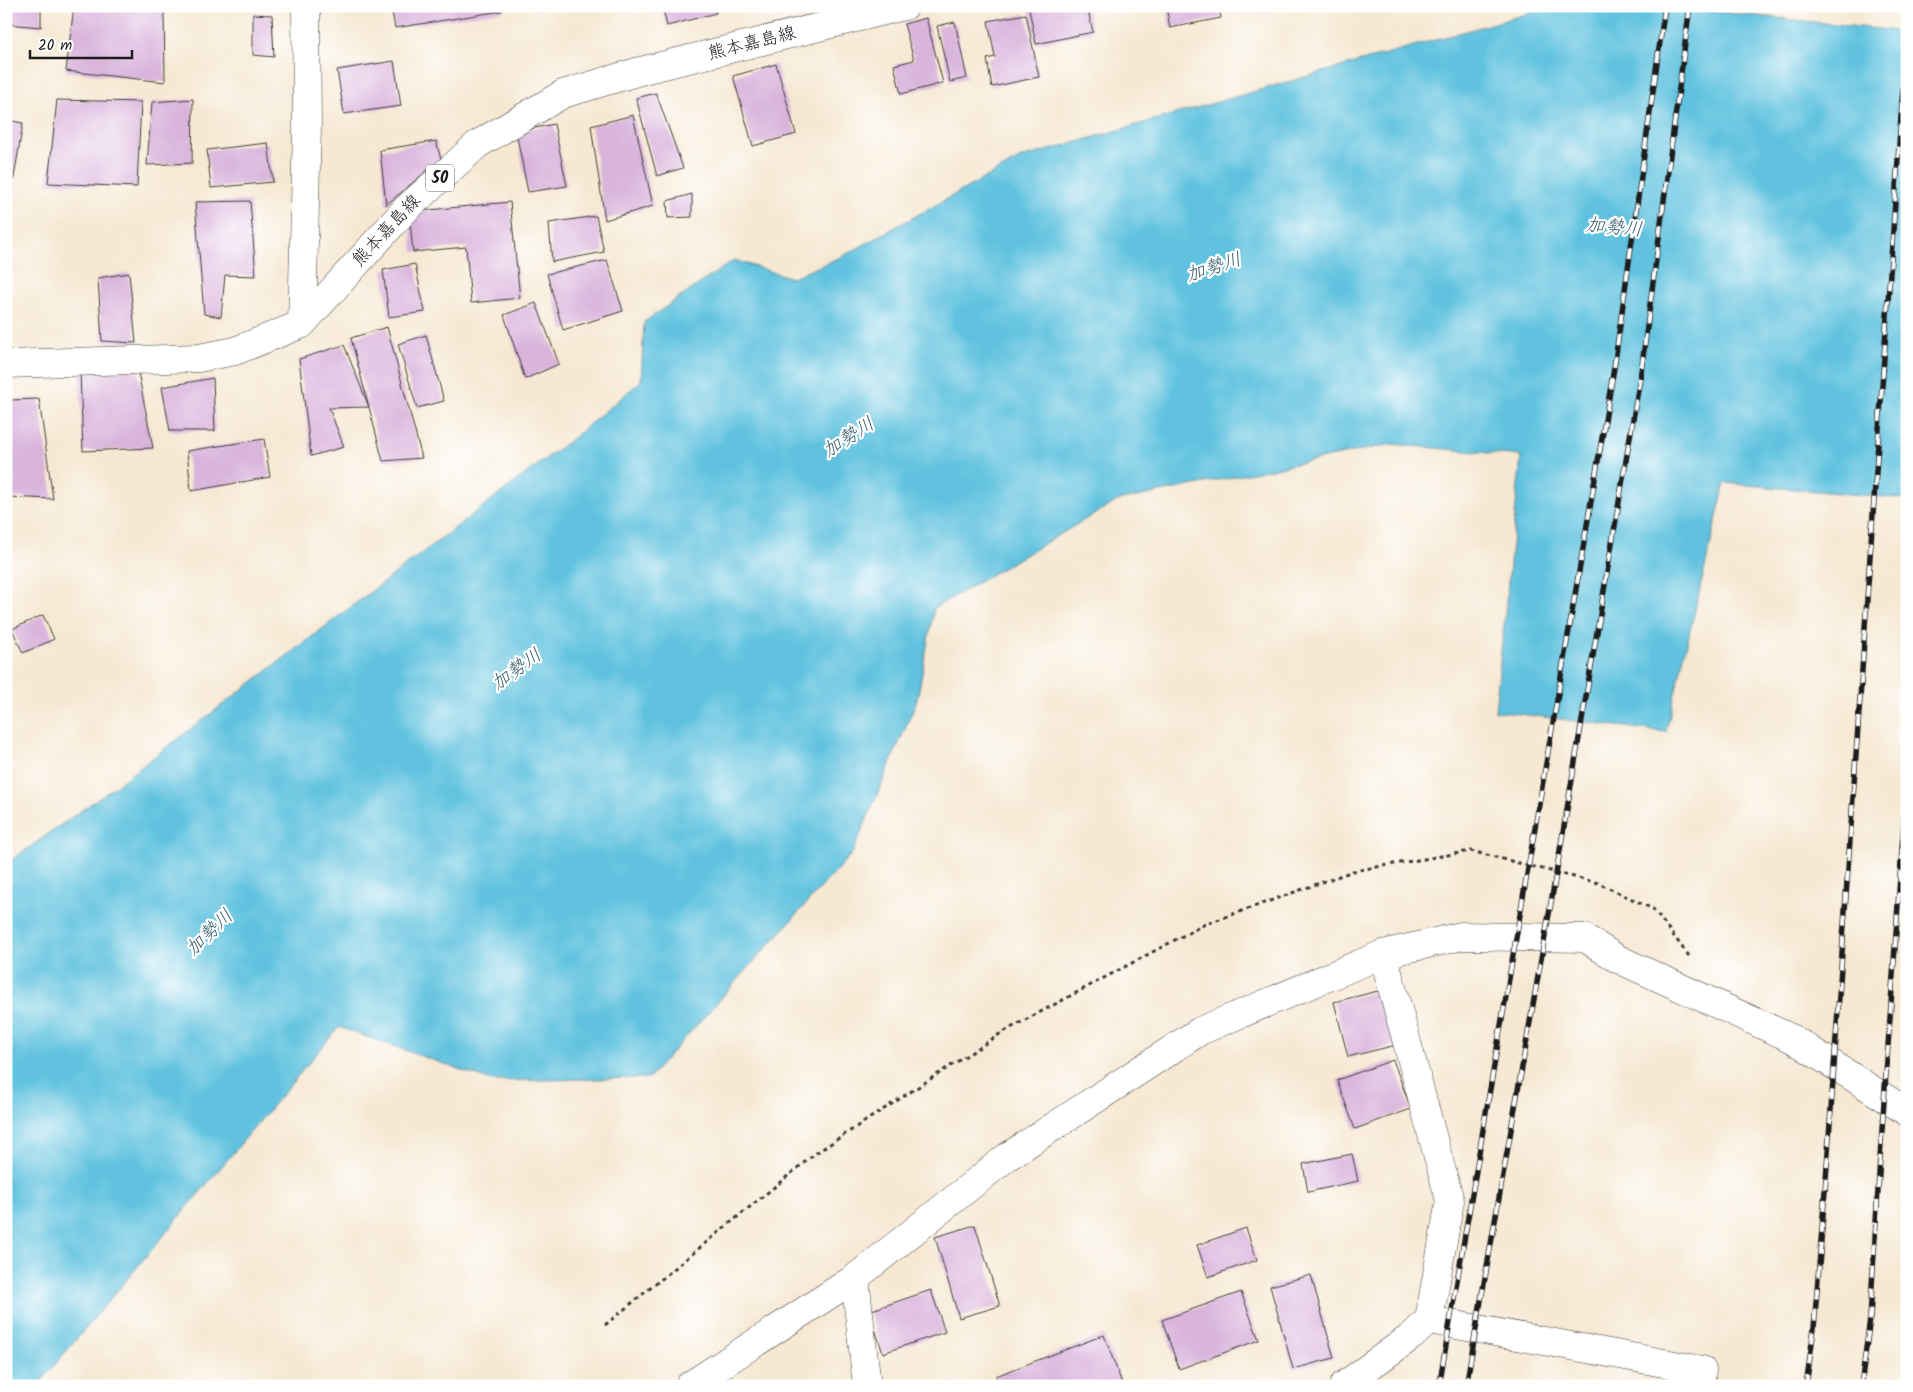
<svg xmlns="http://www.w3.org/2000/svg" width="1913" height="1392" viewBox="0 0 1913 1392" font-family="Kalam,'Klee One',sans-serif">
<rect width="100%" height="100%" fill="#fff"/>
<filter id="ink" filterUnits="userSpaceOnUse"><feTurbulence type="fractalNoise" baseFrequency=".02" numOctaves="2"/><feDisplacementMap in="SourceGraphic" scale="10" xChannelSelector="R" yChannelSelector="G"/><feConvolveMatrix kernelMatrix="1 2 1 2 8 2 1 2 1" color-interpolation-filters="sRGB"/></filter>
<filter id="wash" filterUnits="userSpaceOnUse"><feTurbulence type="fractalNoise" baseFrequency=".0096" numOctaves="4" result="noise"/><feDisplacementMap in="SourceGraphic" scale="20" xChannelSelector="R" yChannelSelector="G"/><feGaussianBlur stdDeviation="1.12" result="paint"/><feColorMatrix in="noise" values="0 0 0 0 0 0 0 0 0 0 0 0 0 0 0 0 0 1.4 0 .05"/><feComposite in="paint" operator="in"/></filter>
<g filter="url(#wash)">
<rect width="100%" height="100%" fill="#f6e8d2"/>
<!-- water -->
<path fill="#60c2df" stroke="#3e6f7e" d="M1554,6H1664L1907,32V499L1725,483L1666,732L1495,711L1521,456L1392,444L1117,501L934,608L917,700L853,852L649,1078L492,1081L339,1027L37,1386H6V865L9,862L117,785L573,438L641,381L644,322L734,260L792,278L843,256L1021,158Z"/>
<g id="blocks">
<!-- building -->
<path fill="#d9b4db" d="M6,6H41V27L6,24Z
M74,6H129L164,9L165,82L66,71Z
M391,6H502V11L395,28Z
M662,6H714L716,13L667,26Z
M767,6H793V7L768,12Z
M1045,6H1087L1093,32L1036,44L1029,9Z
M1166,6H1219L1221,18L1170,28Z
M253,14L272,15L274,57L253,55Z
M1026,14L1039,77L992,87L987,59L995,57L988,21Z
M926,18L943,83L901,94L894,65L914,60L904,24Z
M955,22L967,78L950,82L937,26Z
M394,61L401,106L344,114L337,70Z
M776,64L796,134L753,146L733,76Z
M656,93L683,168L657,176L636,98Z
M193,99L192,163L147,165L152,102Z
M57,100L141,102L137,187L48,183Z
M633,115L653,206L605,220L591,126Z
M6,120L23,123L9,208L6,207Z
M554,124L567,186L528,192L516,132Z
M436,141L441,159L386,205L380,150Z
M268,143L273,182L211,188L207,150Z
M692,194V217L668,218L667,201Z
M250,201L256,276L225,275L221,317L204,314L195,202Z
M510,202L520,298L471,303L466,247L413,252L409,212Z
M596,216L604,252L552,262L549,223Z
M607,260L623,311L563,330L547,274Z
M415,264L425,312L389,317L383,270Z
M129,273L136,343L102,341L98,278Z
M536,303L559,364L525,379L504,315Z
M387,327L422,458L383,461L351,338Z
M426,335L444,401L417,408L398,344Z
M344,345L369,407L329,408L344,447L311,456L299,359Z
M137,367L153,448L83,451L80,372Z
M213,378L215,431H170L162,387Z
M39,399L53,499L7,497L9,400Z
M264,439L270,477L191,491L187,451Z
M43,615L54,639L23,653L12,629Z
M1382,990L1396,1045L1348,1057L1334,1002Z
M1393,1060L1411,1109L1355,1129L1337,1080Z
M1352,1154L1358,1181L1308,1192L1303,1164Z
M975,1225L1000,1306L959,1318L935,1237Z
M1246,1228L1257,1260L1208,1277L1197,1245Z
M1311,1275L1334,1358L1293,1369L1270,1286Z
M931,1290L945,1332L883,1353L869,1311Z
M1241,1292L1259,1340L1179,1369L1162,1320Z
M1104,1335L1123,1386H1000L996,1376Z"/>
</g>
</g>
<g filter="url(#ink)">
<use href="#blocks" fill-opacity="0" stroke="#3d3b37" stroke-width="1"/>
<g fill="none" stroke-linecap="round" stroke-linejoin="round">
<defs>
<path id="minor" d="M302,324L307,126L306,6
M1383,954L1462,936L1585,938L1618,959L1793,1039L1907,1112
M855,1278L867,1386
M1429,1320L1702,1370L1700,1386
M689,1386L855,1278L1007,1157L1200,1031L1383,954L1450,1201L1429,1320L1412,1336L1343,1386"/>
<path id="primary" d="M6,364L199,358L235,351L302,324L406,209L478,144L563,94L640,71L905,6"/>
</defs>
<!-- minor casing -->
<use href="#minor" stroke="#3d3b37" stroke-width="29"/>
<!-- primary casing -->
<use href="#primary" stroke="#3d3b37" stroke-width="29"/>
<!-- path -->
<path stroke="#3d3b37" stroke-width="3" stroke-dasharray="4 4" stroke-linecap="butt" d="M605,1325L816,1153L1003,1032L1203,925L1353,871L1471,851L1598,883L1653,909L1689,956"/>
<!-- minor -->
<use href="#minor" stroke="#fff" stroke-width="28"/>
<!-- primary -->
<use href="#primary" stroke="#fff" stroke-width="28"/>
<defs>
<path id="rail" d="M1439,1386L1614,368L1665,6
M1466,1386L1556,874L1641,372L1690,6
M1806,1386L1814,1328L1827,1166L1907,32
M1861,1386L1870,1318L1880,1158L1907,779"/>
</defs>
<!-- rail casing -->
<use href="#rail" stroke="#1c1c1c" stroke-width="5.5"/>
<!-- rail -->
<use href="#rail" stroke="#fff" stroke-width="4" stroke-dasharray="11" stroke-linecap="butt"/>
</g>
</g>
<g text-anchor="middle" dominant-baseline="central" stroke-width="4.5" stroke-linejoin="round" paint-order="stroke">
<!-- shield labels -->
<rect fill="#fff" stroke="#606060" stroke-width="1" x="426" y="164.5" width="28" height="27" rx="4"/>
<g font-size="16" font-weight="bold" fill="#1c1c1c">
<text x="440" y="178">50</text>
</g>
<!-- street labels -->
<g font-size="18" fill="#1c1c1c" stroke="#fff">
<text transform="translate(752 44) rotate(-14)">熊本嘉島線</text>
<text transform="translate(387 231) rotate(-47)">熊本嘉島線</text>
</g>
<!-- water labels -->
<g font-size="19" font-style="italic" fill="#375e6a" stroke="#fff">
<text transform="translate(1614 228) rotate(5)">加勢川</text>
<text transform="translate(1214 268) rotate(-18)">加勢川</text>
<text transform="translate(849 438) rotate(-33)">加勢川</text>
<text transform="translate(517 670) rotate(-36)">加勢川</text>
<text transform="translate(210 933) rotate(-44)">加勢川</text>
</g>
</g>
<!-- margin -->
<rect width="1913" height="1392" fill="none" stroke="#fff" stroke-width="25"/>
<!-- scale -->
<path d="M30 50v8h102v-8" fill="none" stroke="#1c1c1c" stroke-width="2.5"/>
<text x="38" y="50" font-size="15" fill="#1c1c1c" stroke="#ffffff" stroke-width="4" paint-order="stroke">20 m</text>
</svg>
